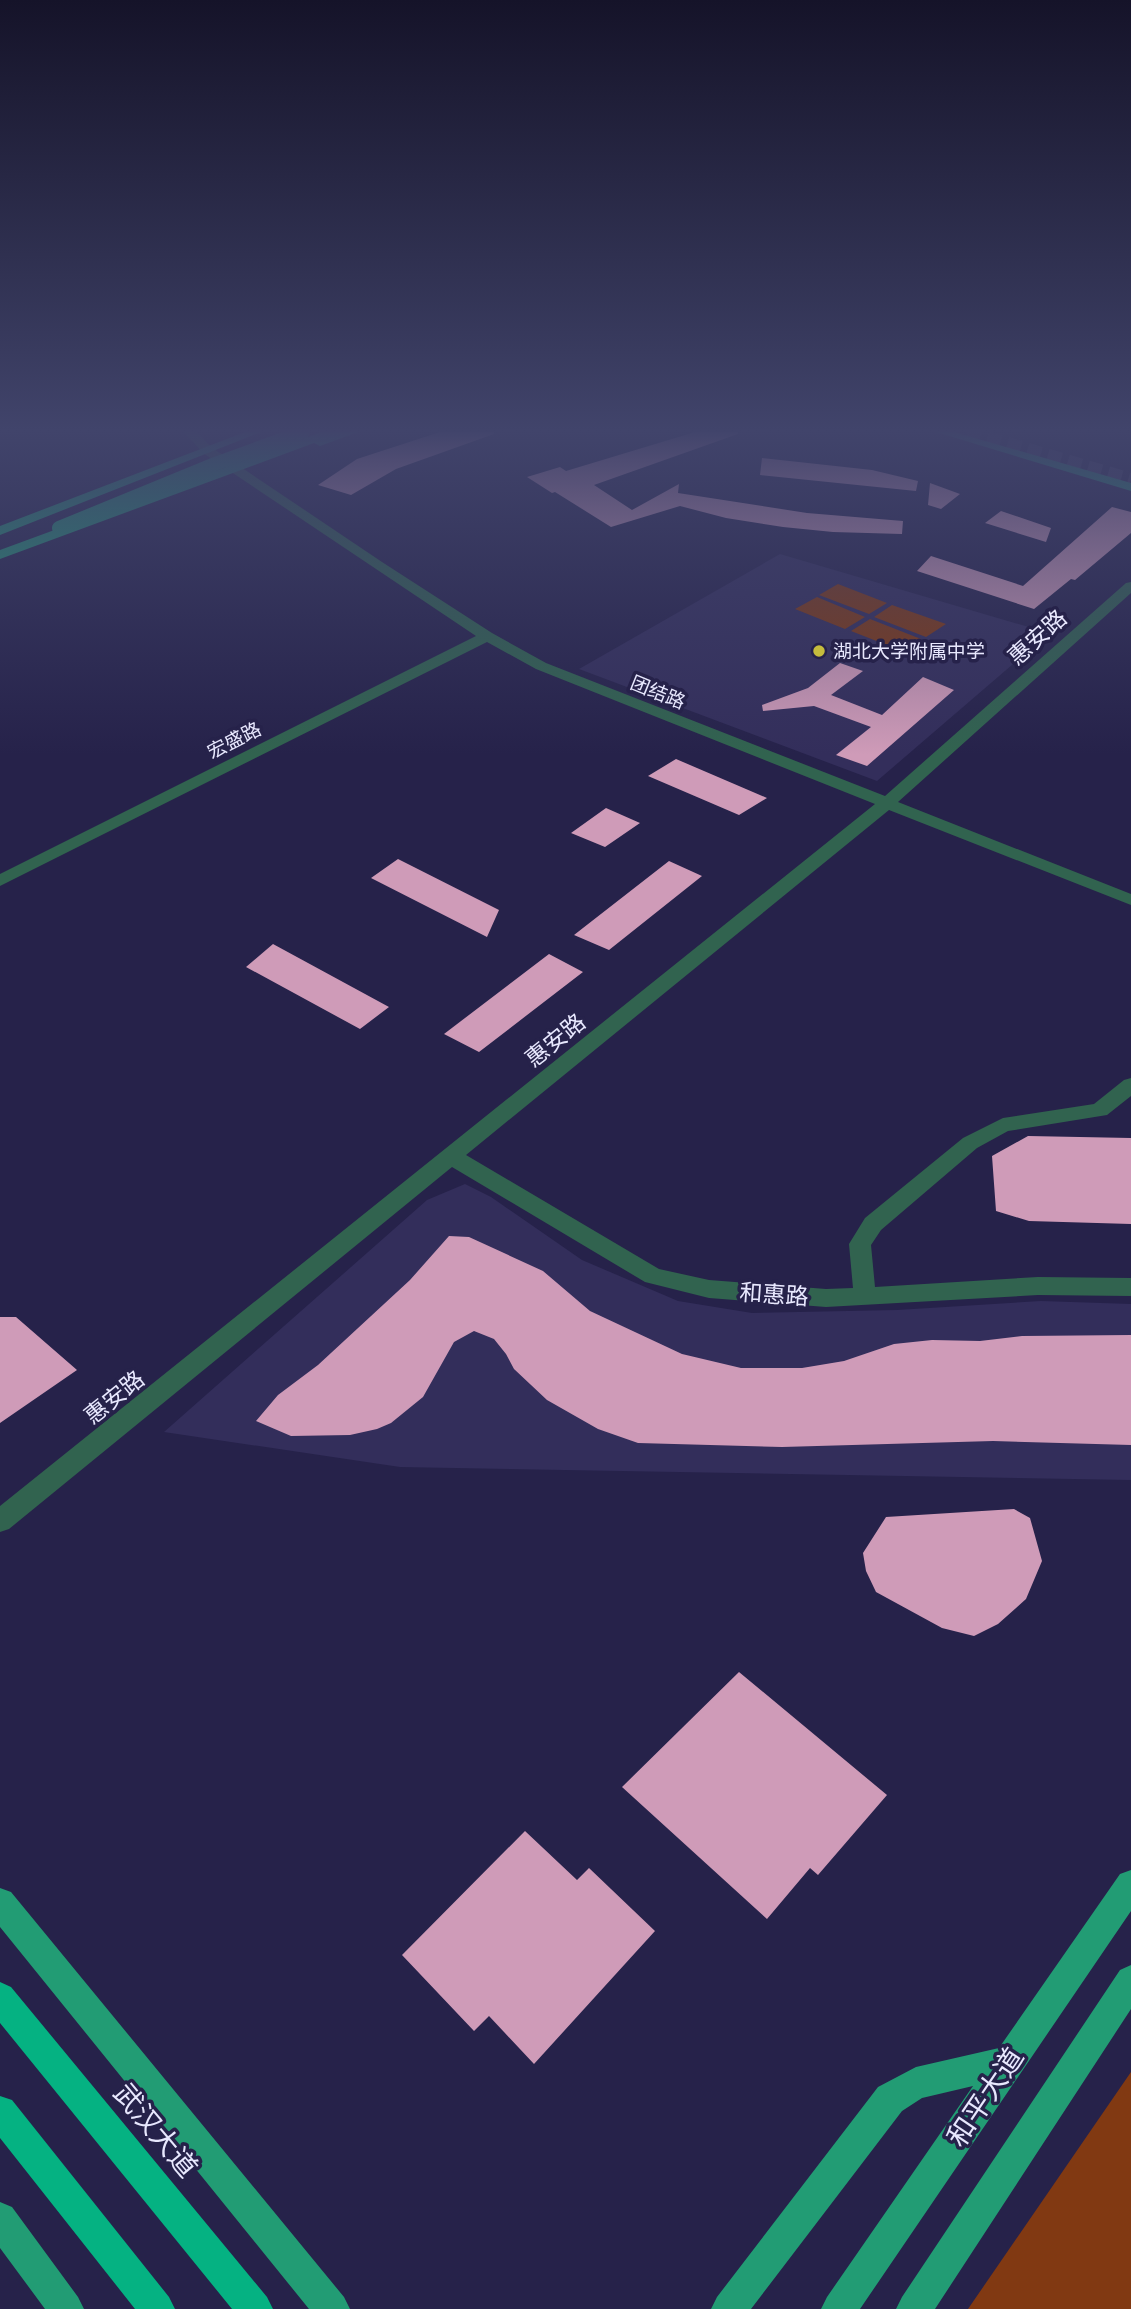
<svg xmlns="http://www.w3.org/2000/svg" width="1131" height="2309" viewBox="0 0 1131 2309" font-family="Lora,'Noto Sans SC',serif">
<rect width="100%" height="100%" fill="#26224a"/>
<!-- built -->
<path fill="#332e5b" d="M780,554L1049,633L877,781L579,669Z
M465,1184L491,1197L582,1260L678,1301L752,1313L897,1310L1041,1301L1131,1304V1480L400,1467L164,1432L427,1200Z"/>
<!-- green -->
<path fill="#813912" d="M838,584L887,603L869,614L819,595Z
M817,597L865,617L845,629L795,609Z
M892,605L946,624L926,637L874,617Z
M870,619L921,639L902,651L851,631Z
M1131,2072V2309H968Z"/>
<!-- building -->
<path fill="#cf9bb8" d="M440,432H494V434L396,469L351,495L318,485L357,459Z
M695,432H738V434L594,485L632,510L679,484L678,493L807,513L903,521L902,534L833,532L783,527L726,518L680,506L611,527L555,492L552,493L527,477L560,467L566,471Z
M762,458L872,470L918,481L916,491L760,475Z
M930,483L960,494L941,509L928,505Z
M1112,507L1131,512V533L1075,580L1071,579L1034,609L917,571L931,556L1023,586Z
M1001,511L1051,528L1046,542L985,523Z
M840,663L863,671L831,695L882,715L923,677L954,690L867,766L836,755L871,727L814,706L763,711L762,705L808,688Z
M676,759L767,798L739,815L648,776Z
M606,808L640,823L605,847L571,833Z
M398,859L499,910L487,937L371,878Z
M669,861L702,876L609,950L574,935Z
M273,944L389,1007L360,1029L246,967Z
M549,954L583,972L479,1052L444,1034Z
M1028,1136L1131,1138V1224L1029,1221L996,1211L992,1156Z
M449,1236L469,1237L543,1271L590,1311L682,1354L741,1368H802L844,1361L894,1344L932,1340L980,1341L1022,1336L1131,1335V1445L993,1441L782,1447L638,1443L598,1429L547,1400L514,1369L506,1354L494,1339L474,1331L454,1342L423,1397L391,1423L377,1429L350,1435L291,1436L256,1421L278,1395L318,1365L410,1280Z
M0,1317H16L77,1370L0,1423Z
M1014,1509L1030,1518L1042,1561L1026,1599L998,1624L974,1636L942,1628L876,1592L866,1571L863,1553L886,1517Z
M739,1672L887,1795L818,1875L810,1868L767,1919L622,1787Z
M525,1831L577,1880L589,1868L655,1931L534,2064L489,2016L474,2031L402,1955Z"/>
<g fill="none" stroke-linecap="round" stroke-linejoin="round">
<!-- major-tunnel -->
<path stroke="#434065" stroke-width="14" stroke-dasharray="14 7" stroke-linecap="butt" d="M967,432L1131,480"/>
<!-- minor -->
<path fill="#31634f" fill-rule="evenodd" d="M184,432H197L211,447L382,562L492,633L546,663L885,796L1126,583L1131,582V593L898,802L1131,894V905L889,810L466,1155L659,1269L709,1280L826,1289L853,1288L849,1244L865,1218L963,1138L1003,1118L1094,1104L1124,1080L1131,1078V1096L1107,1115L1008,1131L977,1148L881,1230L871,1245L875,1287L1038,1277L1131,1278V1296L1038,1295L826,1307L709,1298L645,1282L452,1167L9,1529L0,1532V1506L875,804L536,669L487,642L0,886V874L476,636L203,453Z"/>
<!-- major -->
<path fill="#229c74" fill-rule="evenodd" d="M245,432H261L0,535V526Z
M321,432H358L320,446L314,443L0,559V550Z
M936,432H954L1131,483V491Z
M1131,1870V1911L860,2309H821L827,2297L973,2086L922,2098L902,2111L751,2309H711L717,2297L878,2087L916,2067L999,2048L1120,1874Z
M0,1888L11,1892L344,2297L350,2309H309L0,1927Z
M1131,1965V2009L935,2309H896L902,2297L1120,1970Z
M0,2202L12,2207L78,2297L84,2309H45L0,2248Z"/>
<!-- highway -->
<path fill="#05b282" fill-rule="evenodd" d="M0,1982L11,1987L267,2297L273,2309H232L0,2023Z
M0,2096L12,2100L169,2297L175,2309H135L0,2138Z"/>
<!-- major-bridge -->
<path stroke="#229c74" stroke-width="14" d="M59,528L215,464L303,432"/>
</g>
<!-- sky -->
<linearGradient id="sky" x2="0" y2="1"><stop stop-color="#151329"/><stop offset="0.57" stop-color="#41446b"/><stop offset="1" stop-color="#41446b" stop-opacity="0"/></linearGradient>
<rect width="1131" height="755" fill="url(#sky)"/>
<!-- markers -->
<circle fill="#c5bc3d" stroke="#26224a" stroke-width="2.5" cx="819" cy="651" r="7"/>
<g text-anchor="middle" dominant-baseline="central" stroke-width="7" stroke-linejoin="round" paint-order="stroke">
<!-- far-poi labels -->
<g font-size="19" fill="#e8e8fe" stroke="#26224a" text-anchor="start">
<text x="833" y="651">湖北大学附属中学</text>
</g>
<!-- far-street labels -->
<g font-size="19" fill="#e8e8fe" stroke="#26224a">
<text transform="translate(658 692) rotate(22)">团结路</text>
<text transform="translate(234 740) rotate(-27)">宏盛路</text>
</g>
<!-- street labels -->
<g font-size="23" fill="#e8e8fe" stroke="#26224a">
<text transform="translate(1037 637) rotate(-42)">惠安路</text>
<text transform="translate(555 1040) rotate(-39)">惠安路</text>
<text transform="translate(774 1294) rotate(4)">和惠路</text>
<text transform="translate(114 1397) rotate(-39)">惠安路</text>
</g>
<!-- near-street labels -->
<g font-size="28" fill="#e8e8fe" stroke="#26224a">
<text transform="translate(985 2097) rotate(-56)">和平大道</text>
<text transform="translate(156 2130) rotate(50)">武汉大道</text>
</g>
</g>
</svg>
